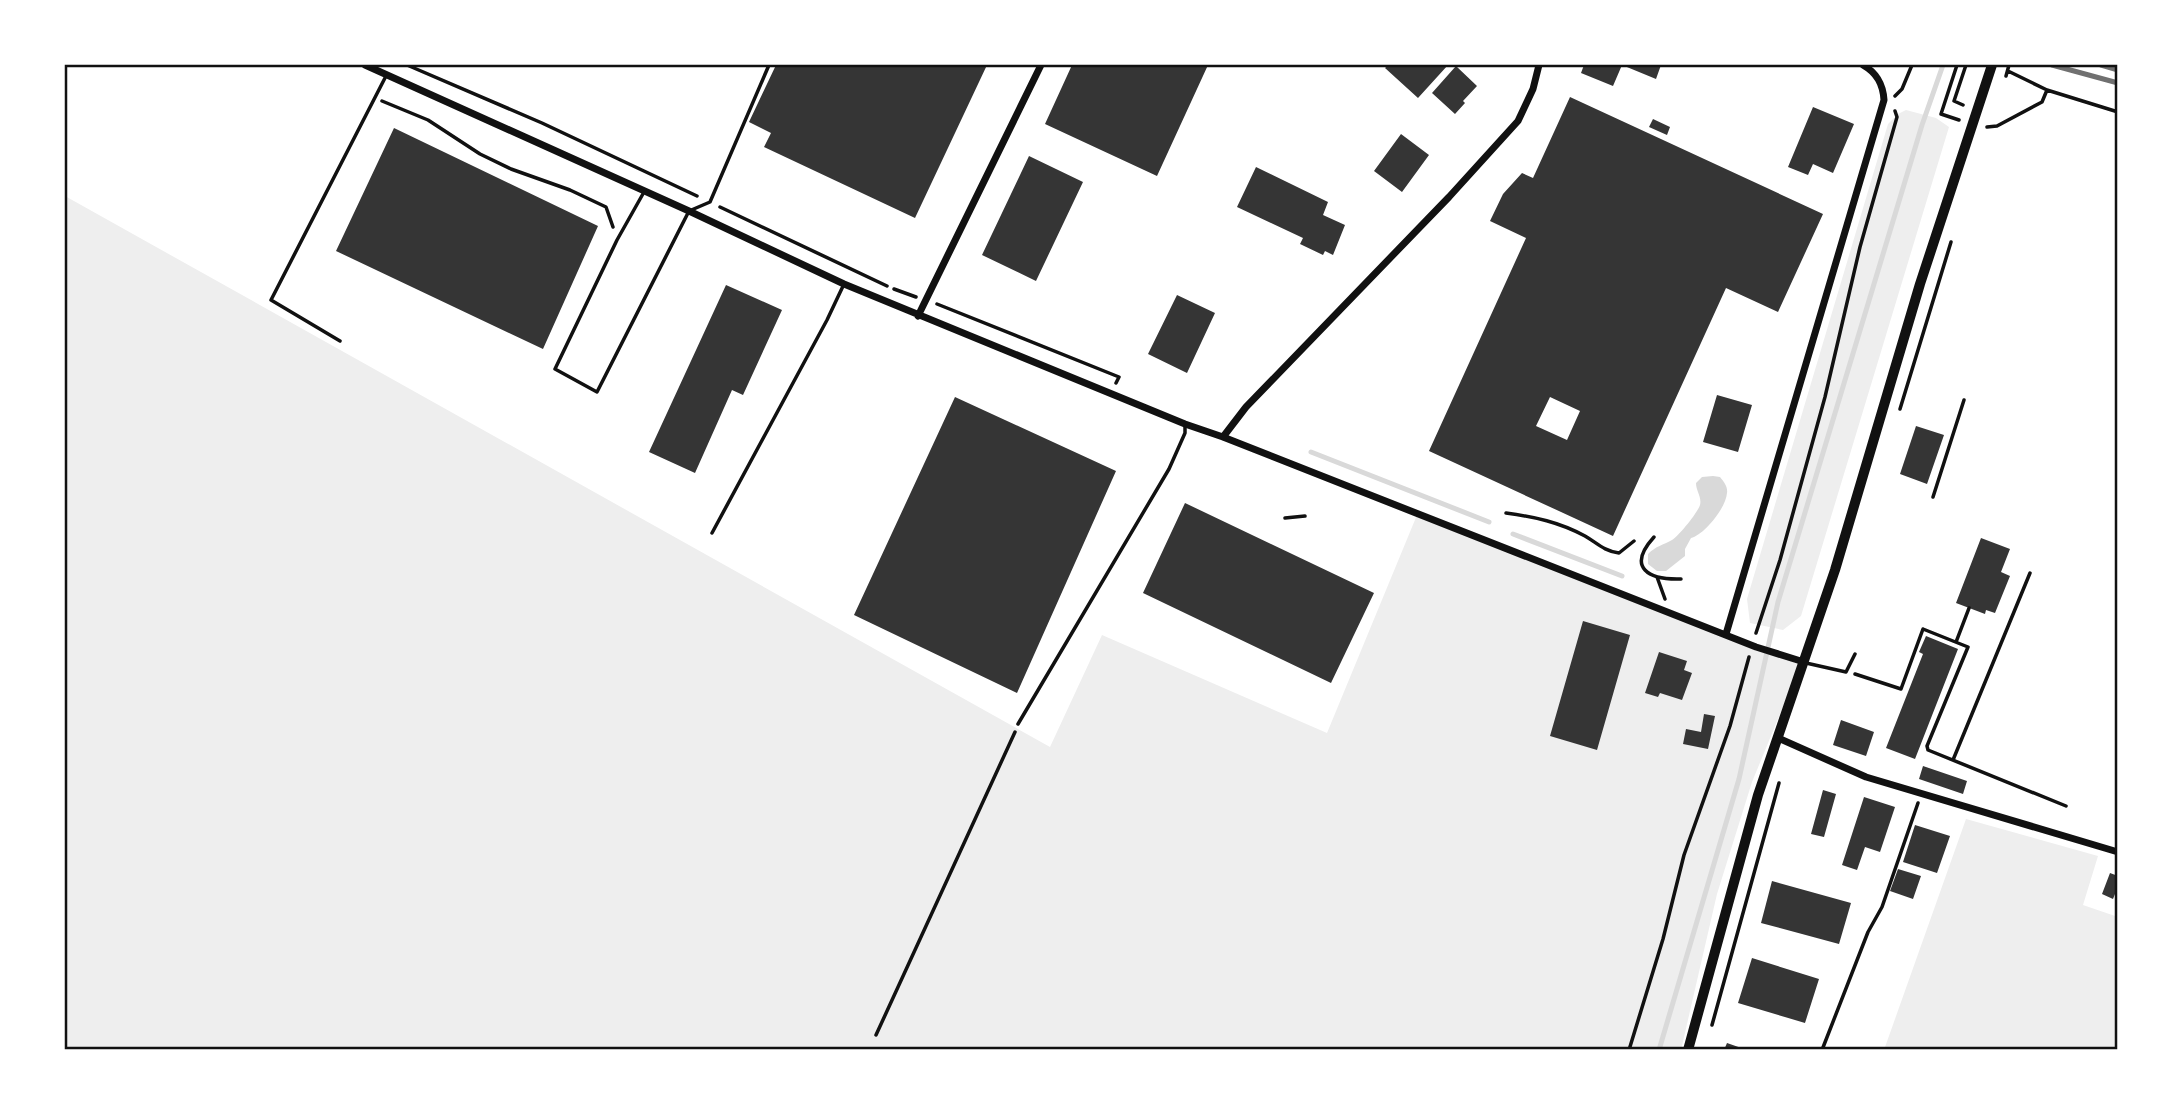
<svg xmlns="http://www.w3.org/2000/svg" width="2183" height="1115" viewBox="0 0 2183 1115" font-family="'Source Serif 4',serif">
<rect width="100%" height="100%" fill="#fff"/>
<!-- green -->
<path fill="#eee" d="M1906,110L1936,118L1949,127L1801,616L1783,630L1750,623L1747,599L1888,124L1898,114Z
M65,196L1050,747L1102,635L1327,733L1417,515L1801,663L1752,782L1717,894L1681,1050H65Z
M1966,819L2098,856L2083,905L2118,917V1050H1884Z"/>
<!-- water -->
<path fill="#d9d9d9" d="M1713,476L1720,477C1724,482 1728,487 1727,493C1726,508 1704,535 1691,538L1685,549V556L1666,571H1657L1648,564V554C1656,546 1663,545 1672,540C1679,536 1698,512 1700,505C1702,497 1696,491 1696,483L1702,477Z"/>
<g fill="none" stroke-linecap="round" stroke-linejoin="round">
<!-- stream -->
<path stroke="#d9d9d9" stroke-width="5" d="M1311,452L1489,522
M1513,534L1622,576
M1659,1050L1739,779L1778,602L1922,125L1943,65"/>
</g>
<!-- building -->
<path fill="#353535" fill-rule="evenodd" d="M776,65H987L915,218L764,147L771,133L749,122Z
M1072,65H1208L1157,176L1045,124Z
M1388,65H1448L1418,98L1385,68Z
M1584,65H1661L1656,79L1622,65L1613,86L1581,73Z
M1456,66L1477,86L1463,101L1465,103L1455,114L1432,93Z
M1570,97L1823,214L1778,312L1726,288L1613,536L1429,451L1526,238L1490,221L1503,194L1522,173L1533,178ZM1550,397L1580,411L1567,440L1536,426Z
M1813,107L1854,124L1833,173L1813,164L1808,175L1788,167Z
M1653,119L1670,127L1667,135L1649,127Z
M394,128L598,226L543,349L336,251Z
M1401,134L1429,155L1402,192L1374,171Z
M1029,156L1083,182L1036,281L982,255Z
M1256,167L1328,202L1323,215L1345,225L1333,255L1325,251L1323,255L1300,244L1303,238L1237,207Z
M726,285L782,310L743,395L732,390L695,473L649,452Z
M1177,295L1215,313L1187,373L1148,354Z
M1717,395L1752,405L1738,452L1703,442Z
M955,397L1116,471L1017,693L854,615Z
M1916,426L1944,435L1927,484L1900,474Z
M1185,503L1374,593L1331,683L1143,593Z
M1981,538L2010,549L2001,572L2010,576L1995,613L1986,610L1985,614L1956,603Z
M1583,621L1630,635L1597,750L1550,736Z
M1926,636L1958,649L1915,759L1886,748L1923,654L1919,652Z
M1659,652L1687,661L1684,670L1692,673L1682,700L1660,693L1658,697L1645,693Z
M1704,714L1715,716L1708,749L1683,744L1686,729L1701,732Z
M1841,720L1874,732L1866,756L1833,745Z
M1923,766L1967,781L1963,794L1919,779Z
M1823,790L1836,794L1824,837L1811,834Z
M1864,797L1895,807L1880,852L1865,847L1857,870L1842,865Z
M1915,825L1950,836L1937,873L1903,862Z
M1898,869L1921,876L1913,899L1890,891Z
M2110,873L2118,876V896L2115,894L2113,899L2102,894Z
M1772,881L1851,903L1839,944L1761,923Z
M1752,958L1819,979L1805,1023L1738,1003Z
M1727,1043L1747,1050H1724Z"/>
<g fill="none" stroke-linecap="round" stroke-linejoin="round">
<!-- path -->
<path stroke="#111" stroke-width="3.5" d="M407,65L542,123L697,196
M1957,65L1941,114L1959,120
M2008,71L2047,90L2118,112
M2006,76L2009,65
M1895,96L1902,89L1912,65
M382,101L428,120L480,154L511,169L570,190L606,207L613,227
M1963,105L1954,101L1966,65
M1987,127L1997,126L2042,102L2047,90
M720,207L887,286
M894,289L916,297
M937,304L1119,377L1116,383
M1900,409L1951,242
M1933,497L1964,400
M1506,513C1535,517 1559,522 1585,536C1597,543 1604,551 1619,553L1634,541
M1285,518L1305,516
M1654,537C1626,568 1649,580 1681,579
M1657,577L1665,599
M1756,633L1780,560L1825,397L1860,247L1897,117L1895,111
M1956,642L1969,608
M1855,674L1901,689L1923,629L1968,647L1927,746L1928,750L2066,806
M1953,760L2030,573
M1712,1025L1779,783
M876,1035L1015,732
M1629,1050L1663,939L1684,855L1730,726L1749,657
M1822,1050L1868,932L1882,907L1918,803"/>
<!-- service -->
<path stroke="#111" stroke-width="3.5" d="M644,192L617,240L555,369L597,392L689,211L710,202L769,65
M340,341L271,300L386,76
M712,533L827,320L844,284
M1806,663L1846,672L1855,654
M1018,724L1169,469L1185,433V424"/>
<!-- minor -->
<path stroke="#111" stroke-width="7" d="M365,65L689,211L844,284L1185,424L1223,437L1756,647L1804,662
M918,316L1041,65
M1223,437L1246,407L1449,197L1518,121L1533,89L1539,65
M1726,634L1884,100C1883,84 1877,73 1863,65
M1778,738L1866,777L2118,852"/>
<!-- secondary -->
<path stroke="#111" stroke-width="10" d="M1688,1050L1758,795L1835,570L1920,284L1992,65"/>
<!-- rail -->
<path stroke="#707070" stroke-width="5" d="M2052,65L2118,83
M2101,65L2118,70"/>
</g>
<!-- border -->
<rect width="2183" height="1115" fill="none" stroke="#ffffff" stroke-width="133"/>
<rect x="66" y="66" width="2050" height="982" fill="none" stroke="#111" stroke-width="2.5"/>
</svg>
